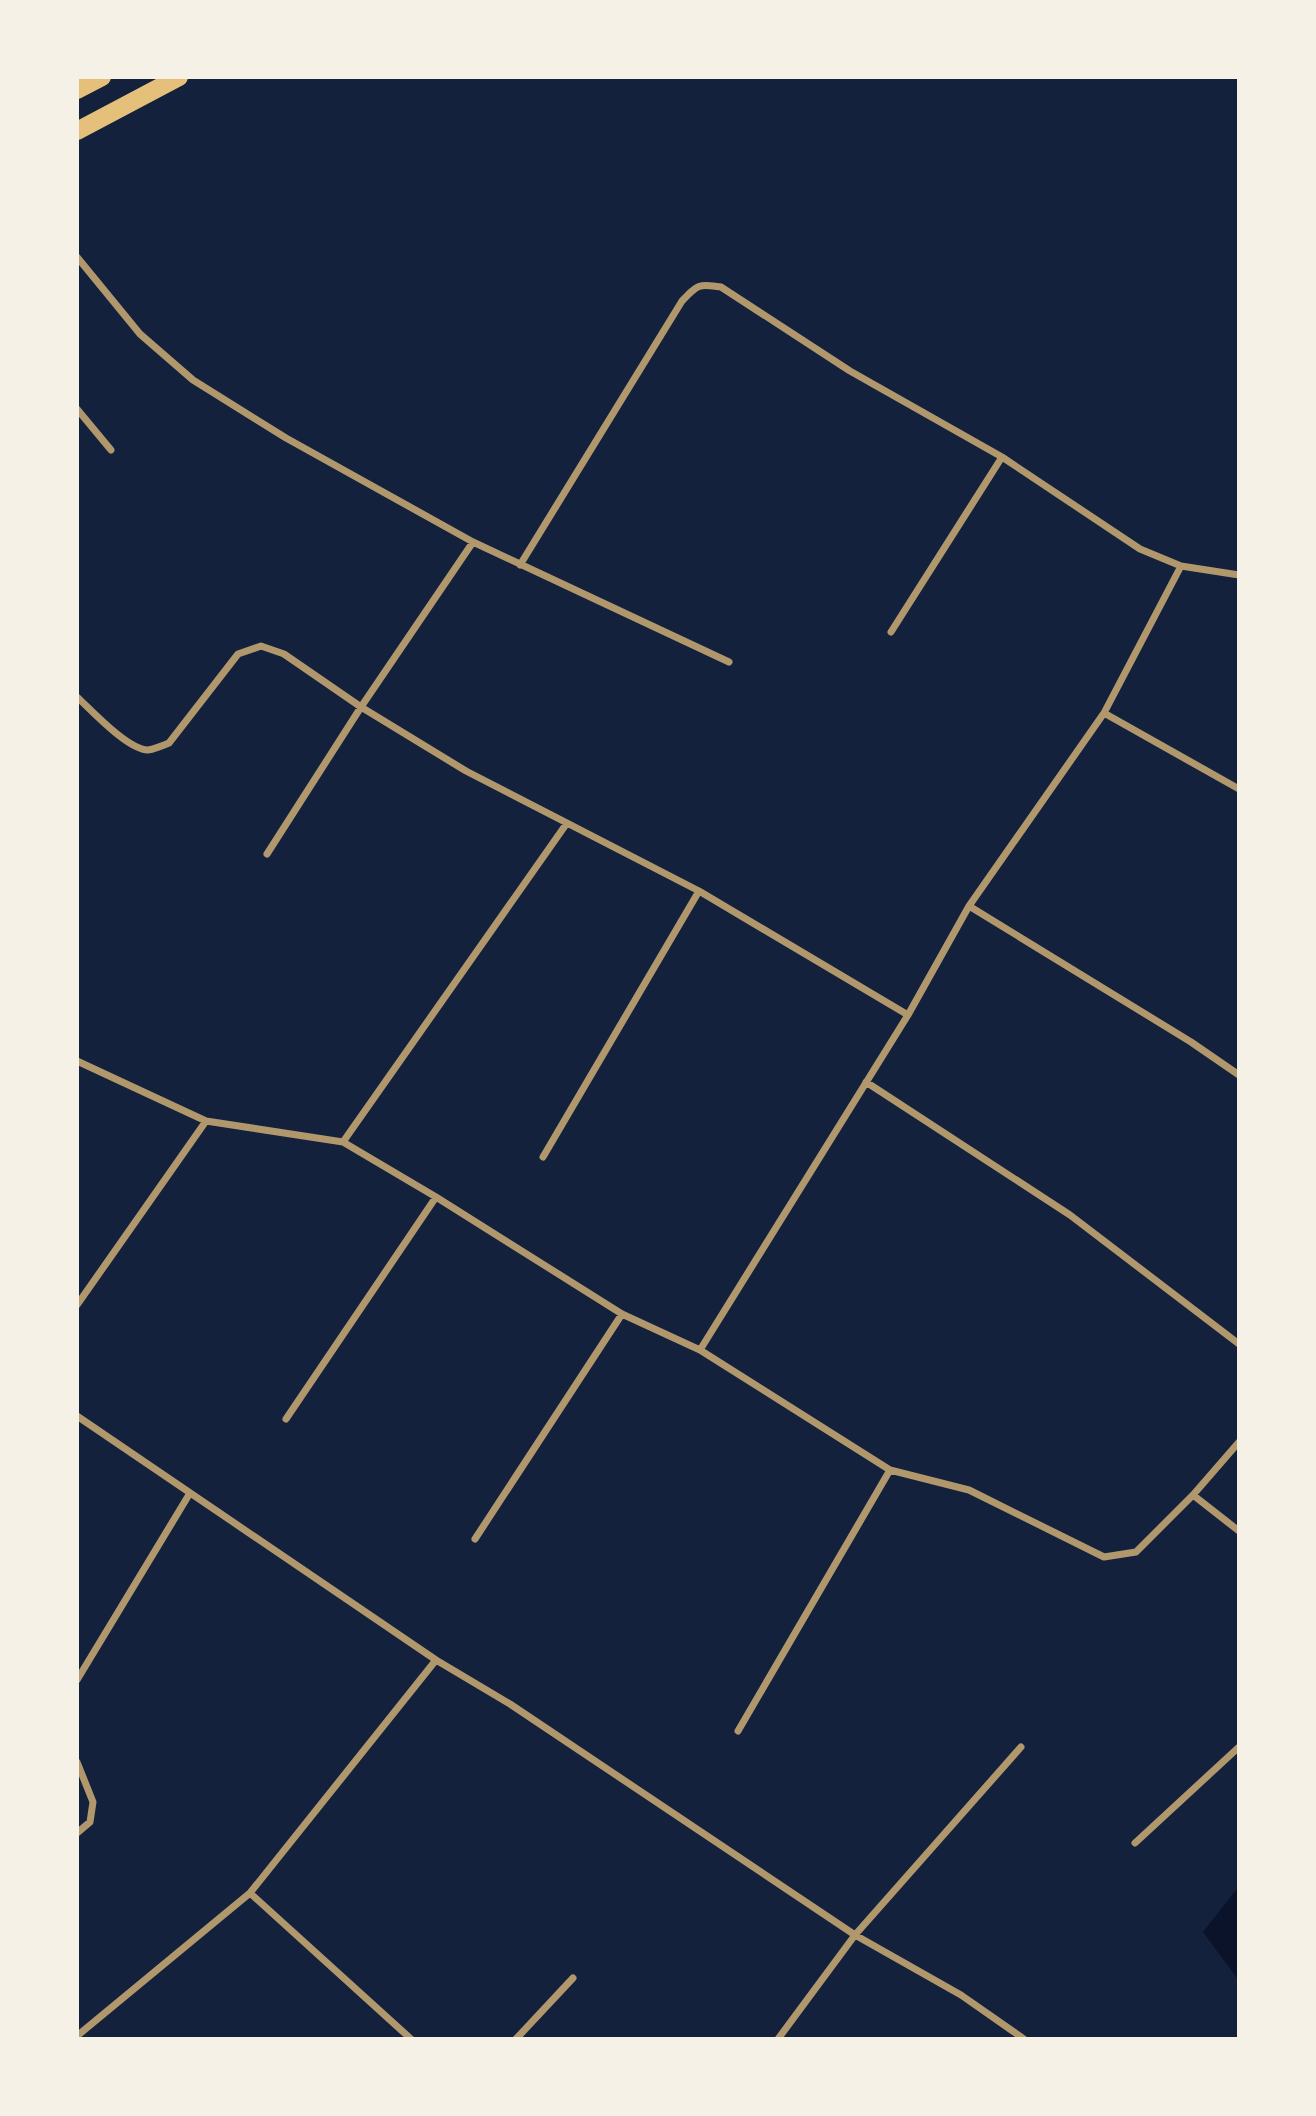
<svg xmlns="http://www.w3.org/2000/svg" width="1316" height="2116" viewBox="0 0 1316 2116" font-family="'Varela Round',sans-serif">
<rect width="100%" height="100%" fill="#14213d"/>
<!-- water -->
<path fill="#0b132b" d="M1239,1886V1981L1203,1932Z"/>
<g fill="none" stroke-linecap="round" stroke-linejoin="round">
<!-- minor -->
<path stroke="#b1986c" stroke-width="7" d="M77,257L140,334L193,380L286,438L473,542L729,662
M77,409L111,450
M520,565L682,301C697,285 699,283 721,287L850,371L1002,457L1140,549L1181,566L1239,575
M891,632L1002,457
M77,697C92,711 128,750 148,750C155,749 162,746 169,743L238,654L261,646L284,654L361,707L466,771L699,891L908,1015
M1104,713L1239,789
M267,854L361,707L473,542
M969,906L1191,1042L1239,1075
M77,1061L206,1121L343,1142L436,1197L622,1314L700,1350L890,1470L969,1490L1104,1557L1136,1552L1193,1495L1239,1442
M866,1082L1070,1215L1239,1344
M343,1142L567,823
M543,1157L699,891
M77,1305L206,1121
M700,1350L908,1015L969,906L1104,713L1181,566
M77,1416L436,1660L510,1704L855,1935L961,1995L1024,2039
M286,1419L436,1197
M1193,1495L1239,1531
M475,1539L622,1314
M77,1680L190,1493
M738,1731L890,1470
M77,1762L93,1802L90,1822L77,1833
M1135,1843L1239,1747
M250,1893L411,2039
M77,2036L250,1893L436,1660
M516,2039L573,1978
M778,2039L855,1935L1021,1747"/>
<!-- primary -->
<path stroke="#e5c07b" stroke-width="18" d="M77,90L102,77
M77,131L179,77"/>
</g>
<!-- border -->
<rect width="1316" height="2116" fill="none" stroke="#f6f1e7" stroke-width="158"/>
</svg>
